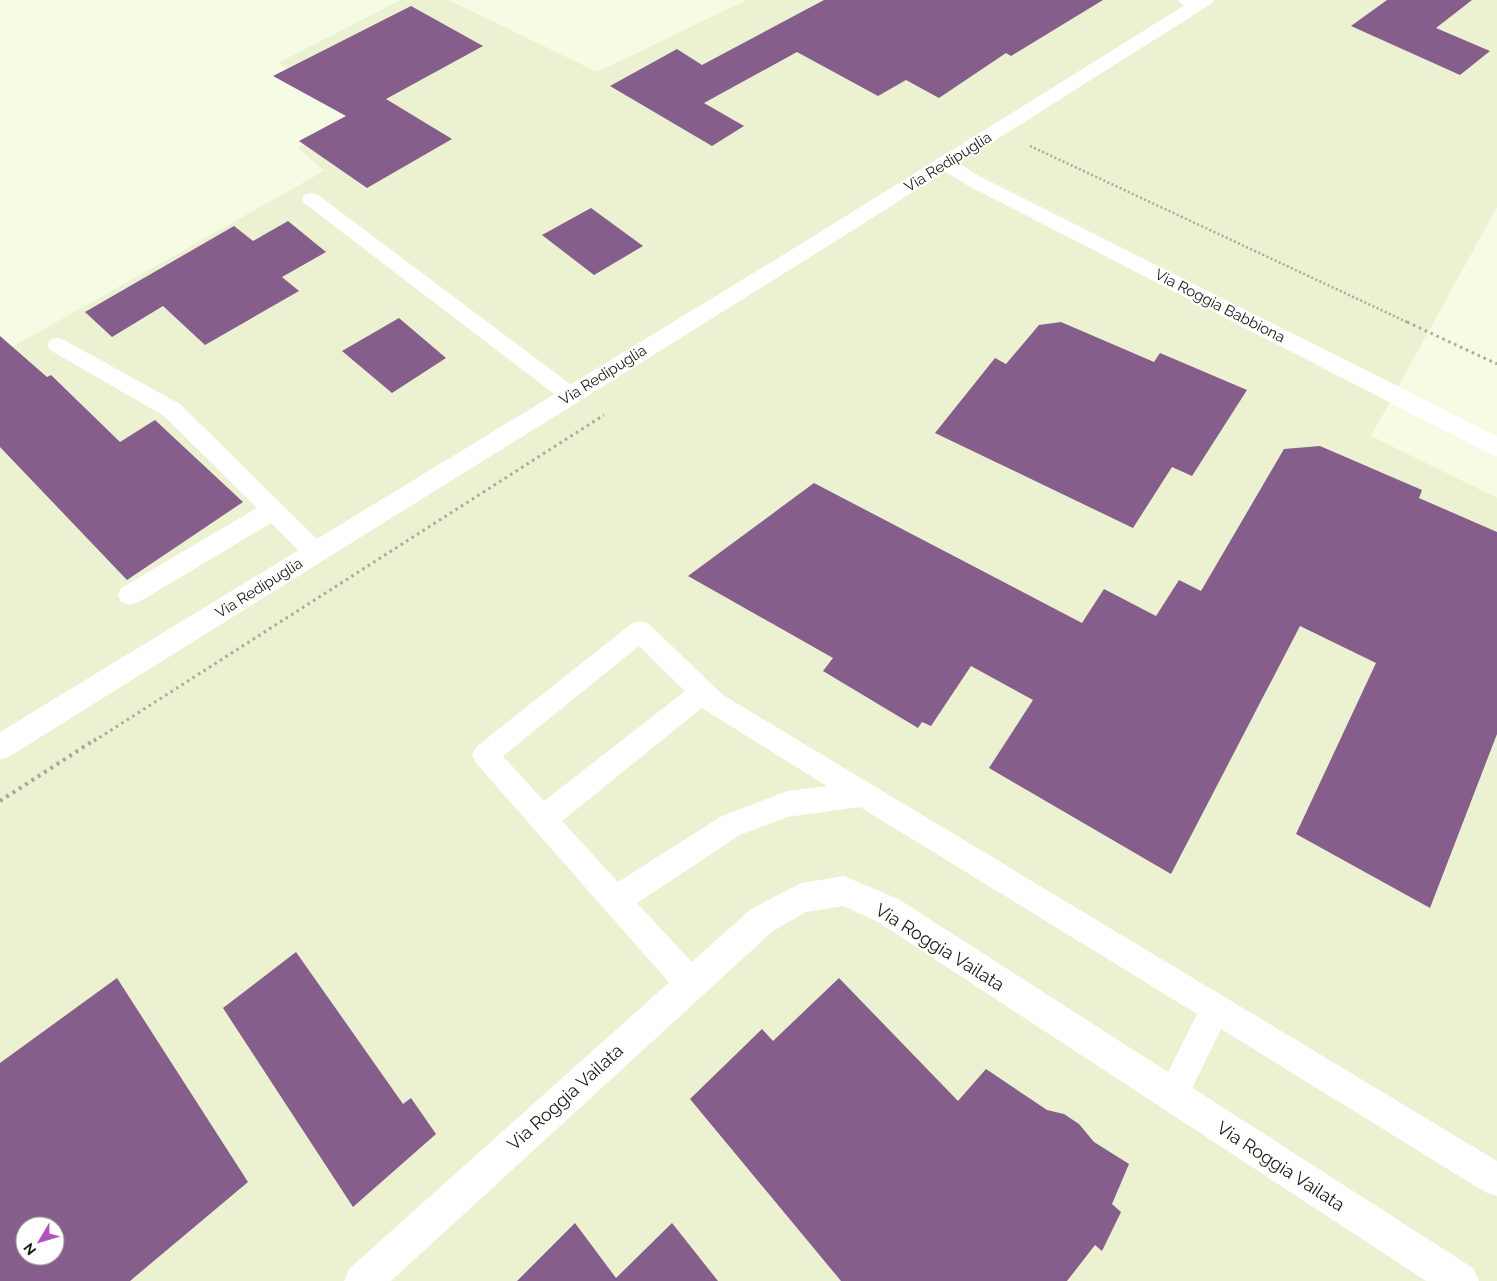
<svg xmlns="http://www.w3.org/2000/svg" width="1497" height="1281" viewBox="0 0 1497 1281" font-family="Raleway,sans-serif">
<rect width="100%" height="100%" fill="#f6fbe3"/>
<!-- built -->
<path fill="#ebf1d1" fill-rule="evenodd" d="M401,0H449L597,72L747,0H1497V207L1371,436L1497,498V1281H0V354L324,171L298,148L363,113L278,63ZM25,1226H55V1256H25Z"/>
<!-- building -->
<path fill="#865e8c" fill-rule="evenodd" d="M824,0H1103L1011,56L1006,53L939,98L906,80L878,96L797,52L704,103L744,126L712,146L610,86L677,49L702,65Z
M1387,0H1472L1436,28L1490,51L1460,75L1351,26Z
M411,6L483,46L386,99L452,139L367,188L299,141L346,116L273,76Z
M591,208L643,246L594,275L542,235Z
M288,221L326,252L282,277L299,291L205,345L163,306L112,337L85,312L234,226L253,241Z
M399,318L446,358L392,393L342,351Z
M1061,322L1154,362L1160,353L1247,390L1192,476L1172,467L1133,528L935,433L995,358L1006,364L1039,325Z
M0,336L47,377L51,375L120,442L155,420L243,502L127,580L0,447Z
M1320,446L1422,490L1419,498L1497,532V734L1430,908L1296,834L1376,663L1300,626L1171,874L989,768L1033,700L971,666L931,726L922,722L918,728L823,671L833,658L688,576L814,483L1082,623L1104,589L1156,616L1179,580L1201,591L1284,449Z
M296,952L403,1104L411,1098L436,1134L353,1207L223,1008Z
M117,978L248,1182L130,1281H0V1063ZM25,1226H55V1256H25Z
M839,978L958,1101L986,1069L1047,1110L1064,1114L1079,1124L1094,1142L1129,1164L1112,1204L1121,1212L1102,1251L1095,1245L1067,1281H841L690,1099L762,1029L773,1041Z
M575,1223L616,1278L672,1223L718,1281H517Z"/>
<g fill="none" stroke-linecap="round" stroke-linejoin="round">
<!-- path-far2 -->
<path stroke="#a7ab99" stroke-width="2.5" stroke-dasharray="2 2.5" stroke-linecap="butt" d="M1030,146L1409,323"/>
<!-- path-far1 -->
<path stroke="#a7ab99" stroke-width="3" stroke-dasharray="2.5 4" stroke-linecap="butt" d="M1407,322L1497,364
M94,741L604,415"/>
<!-- path -->
<path stroke="#a7ab99" stroke-width="4" stroke-dasharray="3 4.5" stroke-linecap="butt" d="M0,801L96,739"/>
<!-- lane -->
<path fill="#fff" fill-rule="evenodd" d="M1178,0H1199L1205,5L1203,8C1194,10 1183,7 1178,0Z
M311,193L318,195L578,390L581,395L578,400L570,403L562,400L304,203L302,199L304,195Z
M57,338L64,340L180,404L324,546L328,553L324,560L316,562L308,560L271,523L139,602L130,605L121,602L118,595L121,588L257,508L164,416L50,350L47,345L50,340Z
M640,621L649,624L723,695L1497,1161V1196L1485,1192L1221,1029L1183,1107L1172,1112L1161,1107L1156,1096L1197,1014L860,807L787,817L740,835L637,903L702,973L706,984L702,995L691,999L680,995L476,763L472,755L476,747L631,624ZM639,646L685,691L544,801L503,756ZM702,708L827,786L787,791L720,817L618,882L562,821Z"/>
<!-- street -->
<path fill="#fff" fill-rule="evenodd" d="M945,157L952,159L979,176L1497,436V456L1488,453L965,184L938,167L935,163L938,159Z
M844,876L900,900L1473,1268L1479,1281H1426L878,922L843,906L806,912L773,931L391,1281H344L350,1268L751,909L801,883Z"/>
<!-- secondary -->
<path fill="#fff" fill-rule="evenodd" d="M1193,0H1214L1211,4L823,249L10,756L0,760V732L809,239Z"/>
</g>
<g text-anchor="middle" dominant-baseline="central" stroke-width="4.5" stroke-linejoin="round" paint-order="stroke">
<!-- street labels -->
<g font-size="15" fill="#191a12" stroke="#fff">
<text transform="translate(948 162) rotate(-32)">Via Redipuglia</text>
<text transform="translate(1220 306) rotate(27)">Via Roggia Babbiona</text>
<text transform="translate(603 375) rotate(-32)">Via Redipuglia</text>
<text transform="translate(259 588) rotate(-32)">Via Redipuglia</text>
</g>
<!-- near-street labels -->
<g font-size="18" fill="#191a12" stroke="#fff">
<text transform="translate(940 947) rotate(32)">Via Roggia Vailata</text>
<text transform="translate(565 1097) rotate(-42)">Via Roggia Vailata</text>
<text transform="translate(1281 1166) rotate(33)">Via Roggia Vailata</text>
</g>
</g>
<!-- north arrow -->
<g transform="translate(40 1241) rotate(232)"><circle r="24" fill="#ffffff" stroke="#a3a3a0"/>
<path d="M0-4L9 19L0 12L-9 19Z" fill="#af52bd"/>
<text y="-8" font-size="14" font-weight="bold" text-anchor="middle" fill="#191a12">N</text>
</g>
</svg>
